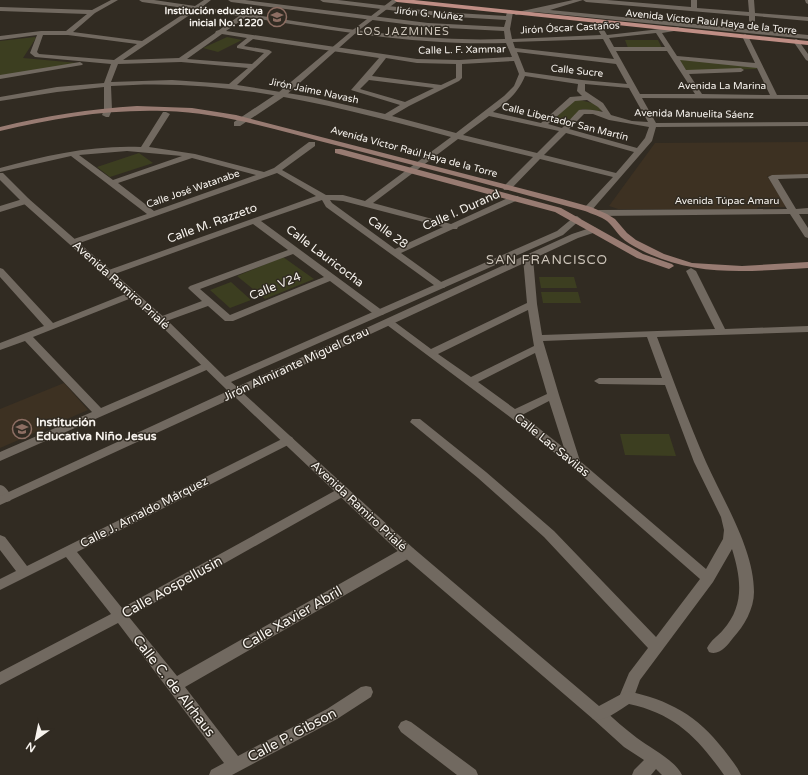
<svg xmlns="http://www.w3.org/2000/svg" width="808" height="775" viewBox="0 0 808 775" font-family="'Varela Round',sans-serif">
<rect width="100%" height="100%" fill="#312b22"/>
<!-- education -->
<path fill="#3d3122" d="M808,142V175L767,176L786,206L784,207H758L757,209H618L609,206L655,143Z
M64,383L88,410L0,448V409Z"/>
<!-- green -->
<path fill="#3c3e20" d="M35,37L36,38L23,58L78,63L0,78V41Z
M227,37L242,40L218,52L203,48Z
M625,40H658L662,48H628Z
M679,59L756,67L757,69L686,71Z
M580,100L600,105L604,110L598,111L582,109L563,126L548,122L572,101Z
M139,153L153,163L110,177L97,167Z
M283,257L314,279L265,299L237,276Z
M539,277H574L577,288H541Z
M231,282L251,300L230,308L210,290Z
M541,292H578L581,303H543Z
M620,434H669L676,456L625,455Z"/>
<g fill="none" stroke-linecap="round" stroke-linejoin="round">
<!-- minor -->
<path fill="#716960" fill-rule="evenodd" d="M111,0H118L95,13L73,32L142,41L191,9L142,2L139,0H154L195,6L204,0H211L202,7C302,21 404,43 505,39L504,31L428,27L231,2L228,0H245L428,23L504,27L506,20L439,16L323,2L320,0H338L439,12L506,16L507,12L510,10L513,12L510,29L512,39L601,35L593,21L596,19L599,21L607,35L678,27L681,29L680,30L662,33L677,56L755,63L742,36L745,34L748,36L777,95H808V99L642,98L656,123L808,122V126L656,127L652,141L591,211H585L584,209L585,207L613,177L540,159L510,190H504L503,188L504,186L533,157L458,139L373,203L451,224L512,196H518L519,198L518,200L458,227L457,229H453L401,253L444,284L446,286L444,288H438L326,207L322,200L261,221L383,311L384,313L383,315H375L330,281L233,321H225L208,306L161,323L157,322L156,320L157,318L202,301L190,290L188,288L190,286L288,250L253,224L112,275H106L104,273L106,271L316,196L277,173L74,245L69,242L71,240L147,214L71,156L0,172V168C47,155 93,145 141,147L163,112H166L170,114L149,147L195,154L264,172L274,168L309,142H315V146L282,170L326,195H343L365,201L451,137C337,107 231,77 111,86L112,110L109,117H106L102,115L104,110V87L57,92L0,101V97L57,87L104,83L111,64L35,57L30,53L37,35L0,40V36L41,31H66L87,14L0,11V7L92,10ZM197,10L239,16L219,30L216,31L215,33L179,58L123,60ZM246,17C332,30 419,46 506,43L512,57L459,60L417,59L226,31ZM656,33L665,47H614L609,38ZM222,34L247,38L237,46V48L264,53L252,64L187,59ZM43,35H68L137,44L114,60L39,54L37,52ZM253,39L379,58L351,90L400,105L385,114L312,97L237,85L272,52L269,50L244,46ZM603,39L614,59L515,48L513,42ZM616,51H667L695,94H640ZM517,52L616,64L627,84L582,80L525,72ZM386,58L417,63L456,64V78L441,85L372,76ZM680,60L757,68L770,95L702,94L689,74L741,72L744,70L741,68L686,70ZM514,61L519,74L514,86L504,96L456,133L392,116L409,106L459,81L462,78V64ZM181,62L248,68L229,84L172,80L111,82L118,64ZM525,76L578,84L577,91L582,96L570,97L541,123L493,112C507,102 518,93 525,76ZM369,80L434,88L405,102L360,89ZM585,84L629,88L648,122L632,121L611,115L603,103L585,91ZM587,100L598,107L603,112C595,110 588,109 579,110L562,128L548,124L575,101ZM584,114H593L609,120L649,127L645,138L637,148L569,129ZM489,116L559,131L537,153L463,135ZM566,133L634,152L616,173L544,155ZM127,151L182,156L113,180L79,155ZM192,158L256,175L154,211L118,183ZM330,200L343,201L443,227L395,249L332,203ZM293,254L324,277L230,315L200,289Z
M573,0H583L550,10L808,35V39L535,12L516,15L513,13Z
M583,0H607L691,7V0H697V8L749,12L748,0H754L755,13L808,17V21L755,16V21L752,23L749,21V16L586,2Z
M805,0H808V4L806,3Z
M796,39L798,40L808,54V61L806,60L793,41Z
M80,62L83,64L82,65L0,79V75Z
M808,174V178L778,179L796,209L808,208V214H799L808,228V238L805,237L790,214L599,216L595,213L599,210L787,209L768,177L772,175Z
M26,198L29,199L30,201L29,203L0,212V206Z
M528,255L533,258L537,304L542,335L715,329L686,271L691,268L696,271L725,329L808,326V332L657,337C673,379 688,421 706,462C723,500 754,549 754,592C754,609 744,626 733,638C727,646 719,656 709,652L707,648C711,640 718,636 723,630C745,605 741,578 732,549L713,582L640,680L632,702L627,703L622,702L619,697L629,673L648,648L544,537L478,478L410,422L412,419H420L486,472L554,531L656,637L700,579L571,466L510,417L383,322L388,319L392,320L431,349L527,303L523,258ZM528,310L534,346L471,377L438,354ZM647,337L662,378H599L594,381L599,384L665,385L694,462L721,517L724,530L723,539L706,569L580,461L559,395L543,341ZM535,353L547,394L515,409L478,382ZM549,401L564,448L522,415Z
M0,268L3,269L53,323L128,293H134L136,295L134,297L33,337L101,408L203,364H211L212,366L211,368L0,461V452L92,412L25,341L0,350V343L44,326L0,277Z
M288,436L292,437L294,440L292,443L77,552L122,608L338,489L342,488L346,489L348,492L346,495L129,617L177,676L403,548L408,547L413,548L415,552L413,556L185,687L238,756L327,709L361,687L366,686L371,687L373,692L371,697L337,719L232,775H209L211,770L224,763L118,623L0,685V672L111,614L66,557L0,590V579L16,571L0,550V535L5,537L27,566Z
M0,485C6,486 9,492 12,498L10,501L6,502L2,501L0,499Z
M598,707L603,709C614,719 625,729 637,738C650,748 675,760 682,775H662L656,769L651,775H632L634,770L644,760L624,747L593,719L590,714L593,709Z
M406,720L411,722L476,770L478,775H457L401,732L398,727L401,722Z"/>
<!-- tertiary -->
<path fill="#716960" fill-rule="evenodd" d="M392,0H399L358,31L285,96L240,126H234V122L279,92L354,29Z
M0,173H3L29,199L165,318L225,377L557,231L574,217L577,216L581,219L563,235L231,382L237,387L572,234L593,227L596,228L597,230L596,232L578,238L243,393L413,548L599,706L627,691C669,700 697,715 724,750C730,758 737,766 741,775H724C697,737 675,714 629,704C619,710 604,723 593,719L403,556L235,397L0,505V496L228,391L157,322L23,203L0,180Z"/>
<!-- secondary -->
<path fill="#987b72" fill-rule="evenodd" d="M137,106L192,108L236,115L562,199L591,207L607,214L615,219L627,233L636,240L664,254L692,263L742,266L808,262V268C748,271 694,278 639,249C632,245 626,242 621,237C616,232 613,226 607,221C600,216 592,214 585,211C503,188 421,167 339,146C281,131 225,113 165,111C109,109 54,118 0,131V127C45,116 90,109 137,106Z
M335,149H341L561,208L643,254L672,264L674,266L669,269L637,258L555,212L335,153Z"/>
<!-- primary -->
<path fill="#bf8e85" fill-rule="evenodd" d="M394,0H414L808,41V45L397,2Z"/>
</g>
<!-- icons -->
<defs>
<symbol id="school-ring" viewBox="-11 -11 22 22"><circle r="9.5" fill="#312b22" stroke="#8d6e63" stroke-width="1.5"/><path d="M0-5L7-2L0 1L-7-2ZM-4 1L0 2.5L4 1V4Q0 6-4 4Z" fill="#8d6e63"/></symbol>
</defs>
<g fill-rule="evenodd">
<use href="#school-ring" x="266" y="6" width="22" height="22"/>
<use href="#school-ring" x="11" y="418" width="22" height="22"/>
</g>
<g text-anchor="middle" dominant-baseline="central" stroke-width="3" stroke-linejoin="round" paint-order="stroke">
<!-- far-poi labels -->
<g font-size="10" font-weight="bold" fill="#f7f3ee" stroke="#312b22" text-anchor="end">
<text x="263" y="11">Institución educativa<tspan x="263" dy="12">inicial No. 1220</tspan></text>
</g>
<!-- far-street labels -->
<g font-size="10" fill="#f7f3ee" stroke="#312b22">
<text transform="translate(429 14) rotate(6)">Jirón G. Núñez</text>
<text transform="translate(711 22) rotate(6)">Avenida Víctor Raúl Haya de la Torre</text>
<text transform="translate(570 28) rotate(-3)">Jirón Óscar Castaños</text>
<text transform="translate(462 50) rotate(-1)">Calle L. F. Xammar</text>
<text transform="translate(577 71) rotate(6)">Calle Sucre</text>
<text x="722" y="86">Avenida La Marina</text>
<text transform="translate(314 91) rotate(12)">Jirón Jaime Navash</text>
<text transform="translate(694 114) rotate(1)">Avenida Manuelita Sáenz</text>
<text transform="translate(565 122) rotate(14)">Calle Libertador San Martín</text>
<text transform="translate(414 152) rotate(15)">Avenida Víctor Raúl Haya de la Torre</text>
<text transform="translate(193 189) rotate(-19)">Calle José Watanabe</text>
<text x="727" y="201">Avenida Túpac Amaru</text>
</g>
<!-- far-neighbourhood labels -->
<g font-size="11" letter-spacing="1" fill="#cdc5ba" stroke="#312b22">
<text x="403" y="31">LOS JAZMINES</text>
</g>
<!-- street labels -->
<g font-size="12" fill="#f7f3ee" stroke="#312b22">
<text transform="translate(461 210) rotate(-24)">Calle I. Durand</text>
<text transform="translate(212 223) rotate(-20)">Calle M. Razzeto</text>
<text transform="translate(388 232) rotate(36)">Calle 28</text>
<text transform="translate(325 256) rotate(37)">Calle Lauricocha</text>
<text transform="translate(121 285) rotate(42)">Avenida Ramiro Prialé</text>
<text transform="translate(275 286) rotate(-22)">Calle V24</text>
<text transform="translate(296 364) rotate(-25)">Jirón Almirante Miguel Grau</text>
<text transform="translate(552 445) rotate(39)">Calle Las Savilas</text>
<text transform="translate(359 506) rotate(43)">Avenida Ramiro Prialé</text>
<text transform="translate(144 512) rotate(-27)">Calle J. Arnaldo Márquez</text>
</g>
<!-- poi labels -->
<g font-size="12" font-weight="bold" fill="#f7f3ee" stroke="#312b22" text-anchor="start">
<text x="36" y="422">Institución<tspan x="36" dy="14">Educativa Niño Jesus</tspan></text>
</g>
<!-- neighbourhood labels -->
<g font-size="13" letter-spacing="1" fill="#cdc5ba" stroke="#312b22">
<text x="547" y="260">SAN FRANCISCO</text>
</g>
<!-- near-street labels -->
<g font-size="14" fill="#f7f3ee" stroke="#312b22">
<text transform="translate(172 587) rotate(-29)">Calle Aospellusin</text>
<text transform="translate(292 618) rotate(-30)">Calle Xavier Abril</text>
<text transform="translate(174 686) rotate(52)">Calle C. de Alrhaus</text>
<text transform="translate(292 735) rotate(-28)">Calle P. Gibson</text>
</g>
</g>
<!-- north arrow -->
<g transform="translate(36 739) rotate(213)" stroke="#312b22" stroke-width="3" paint-order="stroke">
<path d="M0-3L7 15L0 10L-7 15Z" fill="#f7f3ee"/>
<text y="-6" font-size="11" font-weight="bold" text-anchor="middle" fill="#f7f3ee">N</text>
</g>
</svg>
